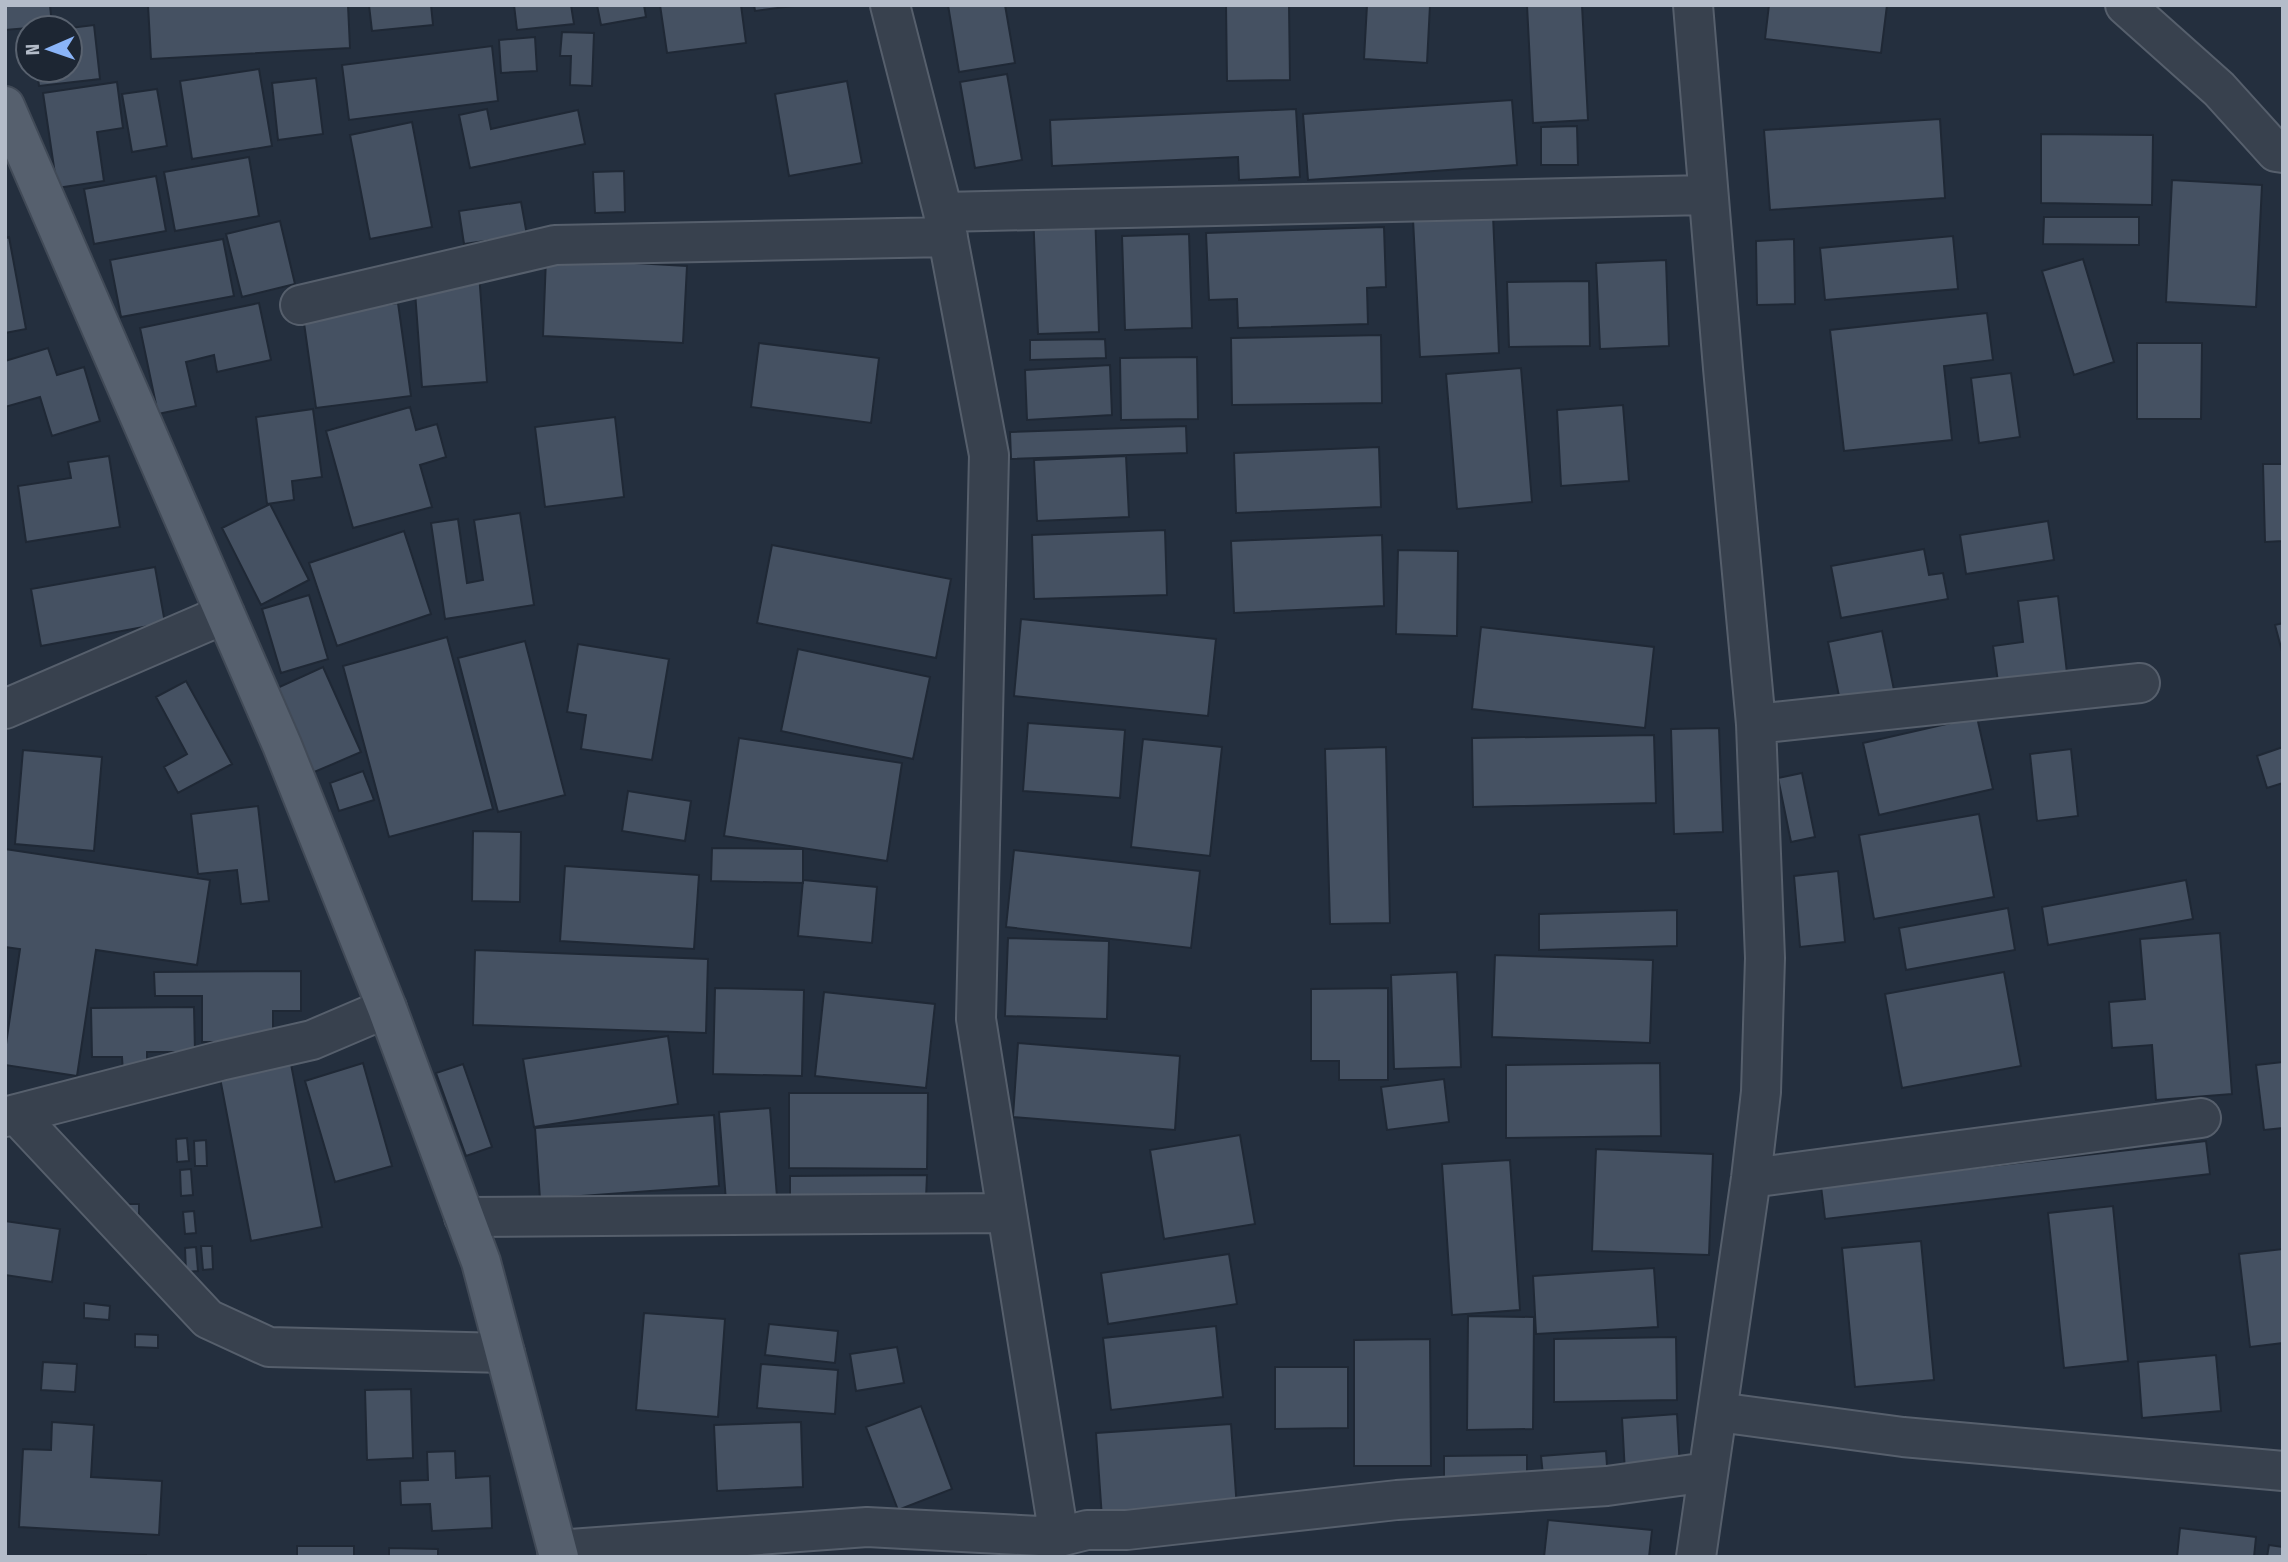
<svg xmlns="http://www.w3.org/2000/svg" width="2288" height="1562" viewBox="0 0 2288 1562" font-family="'Fira Sans Condensed',sans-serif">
<rect width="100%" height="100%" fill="#242f3e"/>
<!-- building -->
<path fill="#455162" stroke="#1f2835" stroke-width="2" d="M5,5H50L52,26L5,30Z
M148,5H348L350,48L151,59Z
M369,5H431L433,25L372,31Z
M514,5H571L574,24L517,30Z
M597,5H644L646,17L601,25Z
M660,5H741L746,43L667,53Z
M754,5H801L755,11Z
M948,5H1005L1015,63L959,72Z
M1226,5H1289L1290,80L1227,81Z
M1367,5H1430L1427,63L1364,59Z
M1527,5H1582L1588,120L1533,123Z
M1769,5H1887L1881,53L1765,39Z
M94,25L100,79L39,86L37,70H70V28Z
M562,32L594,33L592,86L570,85L571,56H560Z
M535,37L537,71L501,73L499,40Z
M492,46L498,101L349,120L342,65Z
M259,69L272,146L192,159L180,81Z
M1007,74L1022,160L975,168L960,82Z
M316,78L323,134L278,140L272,83Z
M847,81L862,163L789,176L775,94Z
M117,82L123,128L97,132L104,181L57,188L43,93Z
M157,89L167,146L132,152L122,94Z
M1512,100L1517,165L1308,180L1303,114Z
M487,109L491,129L578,110L585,144L470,168L459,115Z
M1296,109L1300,177L1239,180L1238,157L1052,166L1050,120Z
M1940,119L1945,198L1770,210L1764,130Z
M412,122L432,227L370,239L350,135Z
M1577,126L1578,165H1541V127Z
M2041,134L2153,135L2152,205L2041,203Z
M249,157L259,216L175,231L164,172Z
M624,171L625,212L595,213L593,172Z
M156,176L166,231L94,244L84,189Z
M2172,180L2262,185L2256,307L2166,302Z
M521,202L527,235L464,244L459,211Z
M1095,210L1099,332L1038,334L1033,212Z
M1493,215L1499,353L1420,357L1413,219Z
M2044,217H2139V245L2043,244Z
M280,221L295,284L242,297L226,234Z
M1384,227L1386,287L1367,288L1368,324L1238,328L1237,299L1209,300L1206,233Z
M1189,234L1192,328L1125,330L1122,236Z
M1953,236L1958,289L1825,300L1820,248Z
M9,237L26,329L5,333V238Z
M223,239L234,296L121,317L110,260Z
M1794,239L1795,304L1757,305L1756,241Z
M546,258L687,266L683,343L543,336Z
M2083,259L2114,362L2074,375L2042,271Z
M1666,260L1669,346L1600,349L1596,263Z
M479,273L487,382L422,387L414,278Z
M1589,281L1590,346L1509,347L1507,282Z
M259,303L271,360L217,372L214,355L186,362L196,406L158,414L140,328Z
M398,303L411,396L316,408L303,316Z
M1987,313L1993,360L1944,366L1952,440L1844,451L1830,330Z
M1381,335L1382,403L1232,405L1231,338Z
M1105,339L1106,358L1030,360V340Z
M759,343L879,358L871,423L751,407Z
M2137,343H2202L2201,419H2137Z
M48,348L57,375L84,367L100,421L52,436L40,397L5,407V361Z
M1197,357L1198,419L1121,420L1120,358Z
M1110,365L1112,415L1027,420L1025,370Z
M1521,368L1532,502L1457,509L1446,374Z
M2011,373L2020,437L1979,443L1971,378Z
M1623,405L1629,481L1561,486L1557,410Z
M410,407L416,430L437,424L446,457L420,465L432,507L353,528L326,431Z
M313,409L322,477L292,481L294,500L267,504L256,417Z
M615,417L624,497L545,507L535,427Z
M1186,426L1187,453L1011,459L1010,432Z
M1379,447L1381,507L1236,513L1234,453Z
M109,456L120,527L26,542L18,486L71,478L68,462Z
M1126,456L1129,517L1037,521L1034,460Z
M2263,464H2283V541L2265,542Z
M270,504L309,580L261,605L222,528Z
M520,513L534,605L445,619L431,523L458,519L467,583L483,580L474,520Z
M2048,521L2054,560L1966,574L1960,535Z
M1165,530L1167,595L1034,599L1032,535Z
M404,531L431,614L337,646L309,563Z
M1382,535L1384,606L1234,613L1231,541Z
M772,545L951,579L936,658L757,623Z
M1924,549L1929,575L1943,573L1948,599L1841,618L1831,566Z
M1398,550L1458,551L1457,636L1396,634Z
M155,567L165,623L41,646L31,589Z
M309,595L328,659L281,673L262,609Z
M2058,596L2067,673L1998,682L1993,646L2023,642L2018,601Z
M1021,619L1216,639L1208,716L1014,696Z
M2283,623V655L2275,625Z
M1481,627L1654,647L1645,728L1472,709Z
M1882,631L1894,690L1840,701L1828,642Z
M447,637L493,809L389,837L343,666Z
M525,641L565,795L498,812L458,658Z
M578,644L669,659L652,760L581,749L586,715L567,712Z
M798,649L930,677L913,759L781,731Z
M323,667L361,752L312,773L275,689Z
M186,681L232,764L178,793L164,767L187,754L156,697Z
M1977,717L1993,789L1879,815L1863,743Z
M1028,723L1125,730L1120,798L1023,791Z
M1719,728L1723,832L1674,834L1671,729Z
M1654,735L1656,803L1473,807L1472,738Z
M739,738L902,763L887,861L724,836Z
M1143,739L1222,747L1210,856L1131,847Z
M1386,747L1390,923L1330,924L1325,749Z
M2283,747V783L2267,788L2257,756Z
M2071,749L2078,816L2037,821L2030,754Z
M23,750L102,757L94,851L15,844Z
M363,771L374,800L339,811L330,783Z
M1802,773L1815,837L1791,842L1778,778Z
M628,791L691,801L685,841L622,831Z
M258,806L269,901L241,904L237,870L198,874L191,814Z
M1979,814L1994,897L1874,919L1859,835Z
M473,831L521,832L520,902L472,901Z
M712,848L803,849V883L711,881Z
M5,849L210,880L197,965L96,950L77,1076L5,1065V1051L20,949L5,947Z
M1014,850L1200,871L1191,948L1006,927Z
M565,866L699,875L694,949L560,941Z
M1838,871L1845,942L1800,947L1794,876Z
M803,880L877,887L872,943L798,936Z
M2186,880L2193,919L2048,945L2042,907Z
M2008,908L2015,950L1906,970L1899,928Z
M1677,910V946L1539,950V914Z
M2220,933L2232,1094L2156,1100L2152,1045L2112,1048L2109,1002L2145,999L2140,939Z
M1008,938L1109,941L1107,1019L1005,1016Z
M475,950L708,959L706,1033L473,1025Z
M1495,955L1653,960L1650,1043L1492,1037Z
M301,971V1011H273V1042H202V996H155L154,972Z
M1457,972L1461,1067L1394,1069L1391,975Z
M2004,972L2021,1066L1902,1088L1885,994Z
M715,988L804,990L802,1076L713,1074Z
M1388,988V1080H1339V1061H1311V989Z
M824,992L935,1004L926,1088L815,1076Z
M194,1007L195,1052H147V1072L123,1073L122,1057H92L91,1008Z
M668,1036L678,1104L534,1127L523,1059Z
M1018,1043L1180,1056L1175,1130L1013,1117Z
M2283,1062V1128L2264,1130L2256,1065Z
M363,1063L392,1166L335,1182L305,1081Z
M1660,1063L1661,1136L1506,1138V1065Z
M291,1064L322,1227L251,1241L220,1078Z
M463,1064L492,1147L466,1156L436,1073Z
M1444,1079L1449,1122L1387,1130L1381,1087Z
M789,1093H928L927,1169L789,1168Z
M770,1108L777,1197L726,1201L719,1112Z
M714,1115L719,1186L540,1199L535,1128Z
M1240,1135L1255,1224L1164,1239L1150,1150Z
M187,1138L189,1161L177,1162L176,1139Z
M206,1140L207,1166H195L194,1141Z
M2206,1141L2210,1174L1825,1219L1821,1186Z
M1596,1149L1713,1154L1709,1255L1592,1251Z
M1510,1160L1520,1310L1452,1315L1442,1164Z
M191,1169L193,1195L181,1196L180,1170Z
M927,1175L926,1198L790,1199V1176Z
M126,1204H139V1218Z
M2113,1206L2128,1361L2064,1368L2048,1213Z
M194,1211L196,1233L185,1234L183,1212Z
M5,1221L60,1229L52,1282L5,1275Z
M1921,1241L1934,1380L1855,1387L1842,1248Z
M201,1246H212L213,1269L203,1270Z
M196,1247L198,1271L186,1272L185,1248Z
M2283,1249V1343L2250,1347L2239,1254Z
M1229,1254L1237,1304L1108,1324L1101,1273Z
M1654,1268L1658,1327L1536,1334L1533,1276Z
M84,1303L110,1306L109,1320L84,1318Z
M644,1313L725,1319L718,1417L636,1410Z
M1468,1316L1534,1317L1533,1429L1467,1430Z
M769,1324L838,1331L835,1363L765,1355Z
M1216,1326L1223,1397L1111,1410L1103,1338Z
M135,1334L158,1335V1348L135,1347Z
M1676,1337L1677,1400L1554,1402V1339Z
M1430,1339L1431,1466H1354V1340Z
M897,1347L904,1383L856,1391L850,1354Z
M2216,1355L2221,1411L2142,1418L2138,1362Z
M43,1362L77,1364L75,1392L41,1390Z
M761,1364L838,1370L835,1414L757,1408Z
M1275,1367H1348V1428L1275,1429Z
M411,1389L413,1458L367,1460L365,1390Z
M921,1406L952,1489L898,1510L866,1427Z
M1677,1414L1680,1469L1625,1473L1622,1418Z
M52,1422L94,1425L91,1477L162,1481L159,1535L19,1527L23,1449L51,1450Z
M801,1422L803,1487L717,1491L714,1425Z
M1231,1424L1237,1509L1102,1518L1096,1433Z
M455,1451L456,1478L490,1476L492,1528L432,1531L430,1504L401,1505L400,1481L428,1480L427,1452Z
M1606,1451L1608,1480L1544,1485L1541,1456Z
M1527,1455V1488H1444V1456Z
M1548,1520L1652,1530L1649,1557H1544Z
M2180,1528L2256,1537L2254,1557H2177Z
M2269,1545L2283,1547V1557H2267Z
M297,1546H354V1557H297Z
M389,1548L438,1549V1557H389Z
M146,1555V1557H24Z"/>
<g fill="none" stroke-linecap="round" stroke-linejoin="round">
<defs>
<path id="minor" d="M890,5L943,212L989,455L976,1019L1059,1537
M1693,5L1723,368L1756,724L1765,958L1761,1092L1751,1178L1696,1557
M2125,5L2219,89L2276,152L2283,153
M943,212L1707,195
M300,305L555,245L948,237
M5,709L225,614
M1756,724L2140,683
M16,1114L208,1319L269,1347L505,1353
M5,1117L220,1061L312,1040L387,1008
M1751,1178L2201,1118
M464,1217L1007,1213
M1718,1412L1903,1437L2283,1471
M557,1550L867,1527L1059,1537L1087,1530H1127L1397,1500L1607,1486L1708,1472"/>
<path id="major" d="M5,106L282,745L387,1008L481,1262L559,1557"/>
</defs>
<!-- minor casing -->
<use href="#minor" stroke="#565f6c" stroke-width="42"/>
<!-- major casing -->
<use href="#major" stroke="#414a57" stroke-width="42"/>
<!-- minor -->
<use href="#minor" stroke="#38414e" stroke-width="38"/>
<!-- major -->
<use href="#major" stroke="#56606e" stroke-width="38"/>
</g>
<!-- border -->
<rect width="2288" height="1562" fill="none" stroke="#b4bcc9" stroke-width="14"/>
<!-- north arrow -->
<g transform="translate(49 49) rotate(268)"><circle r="33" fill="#1d2633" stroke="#59626f" stroke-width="2"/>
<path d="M0-5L12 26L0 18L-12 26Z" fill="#8ab4f8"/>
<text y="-10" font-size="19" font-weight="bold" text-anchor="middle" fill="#b4bcc9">N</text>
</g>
</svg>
